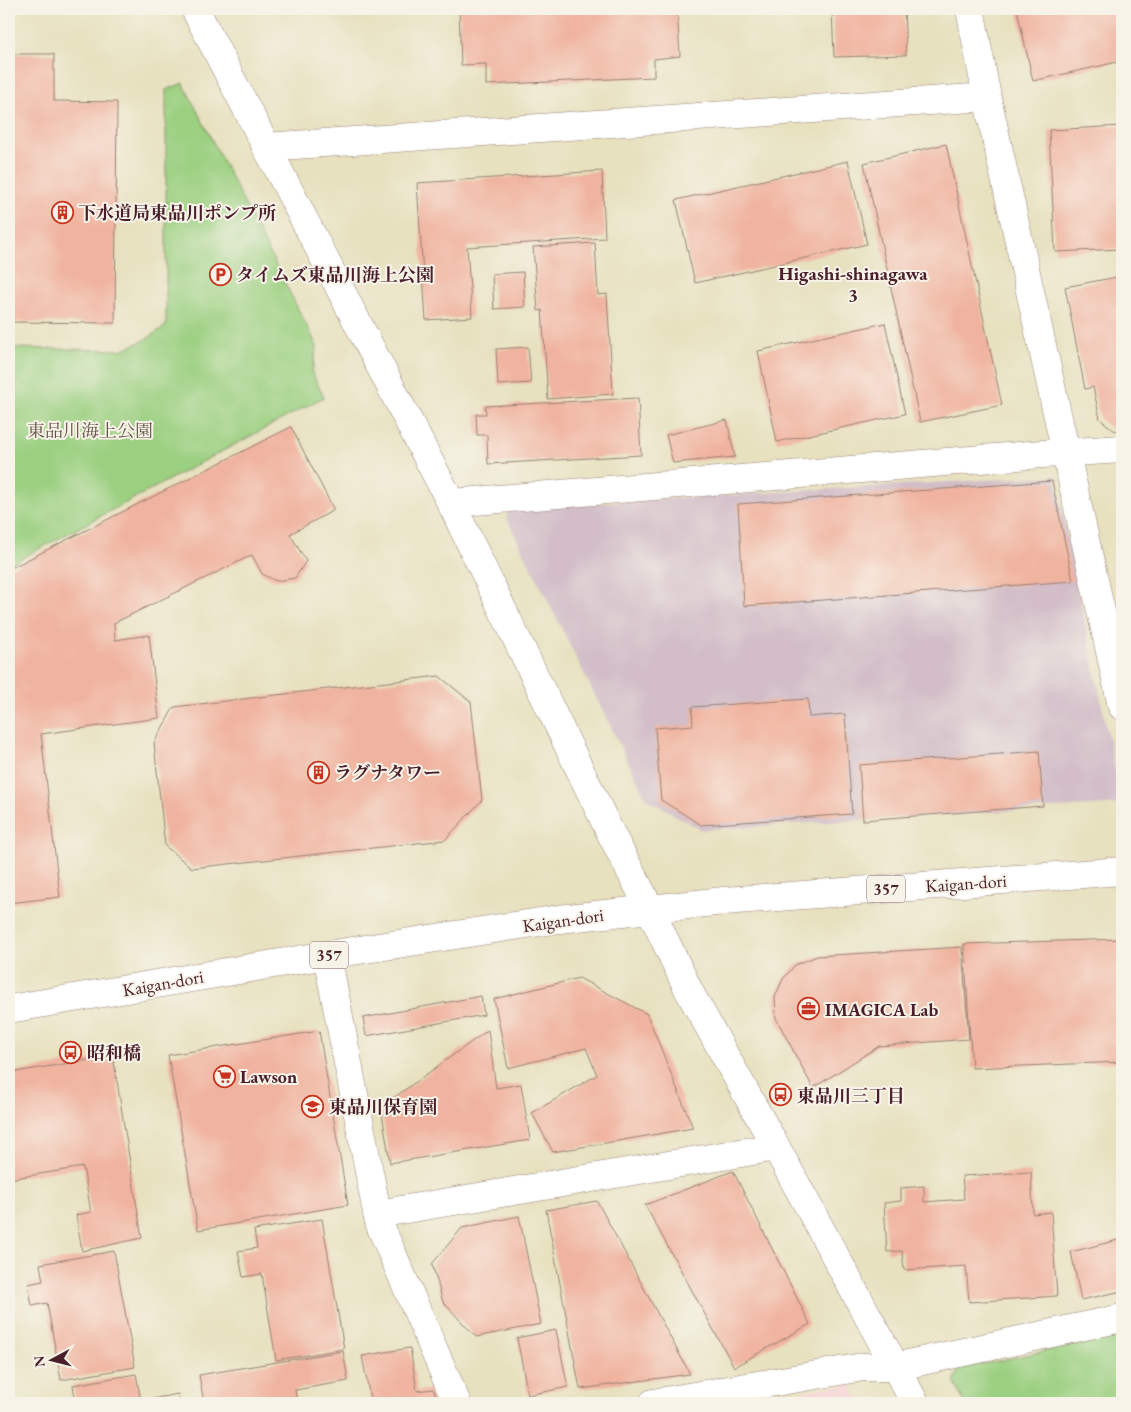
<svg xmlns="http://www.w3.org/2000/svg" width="1131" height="1412" viewBox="0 0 1131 1412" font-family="'EB Garamond','Noto Serif JP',serif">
<rect width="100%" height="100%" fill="#f7f3e8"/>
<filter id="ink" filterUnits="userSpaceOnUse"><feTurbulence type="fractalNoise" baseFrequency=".02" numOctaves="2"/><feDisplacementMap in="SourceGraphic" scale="10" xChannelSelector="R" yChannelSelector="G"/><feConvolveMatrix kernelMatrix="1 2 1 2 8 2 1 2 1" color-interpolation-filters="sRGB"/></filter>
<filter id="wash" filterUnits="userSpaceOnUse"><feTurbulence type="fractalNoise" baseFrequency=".0096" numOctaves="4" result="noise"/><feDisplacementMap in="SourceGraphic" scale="20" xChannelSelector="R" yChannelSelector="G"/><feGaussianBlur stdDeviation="1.12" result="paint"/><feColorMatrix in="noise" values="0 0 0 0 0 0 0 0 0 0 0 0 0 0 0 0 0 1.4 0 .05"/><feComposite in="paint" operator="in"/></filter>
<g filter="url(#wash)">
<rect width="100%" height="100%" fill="#e7e1bf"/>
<!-- built -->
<path fill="#f7cfd5" d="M850,1384L860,1403H734Z"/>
<!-- industrial -->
<path fill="#d2bdc8" d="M1055,476L1122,804L701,830L646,798L506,517L510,508Z"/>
<!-- green -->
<path fill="#9bd081" stroke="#727856" d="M183,83L317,346L312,373L324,397L9,565V348L121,350L143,341L166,326V90Z
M1122,1335V1403H965L954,1382L959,1369Z"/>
<g id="blocks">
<!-- building -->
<path fill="#f0b39f" d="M459,9H677L680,56L654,59V77L486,85V64L461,65Z
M832,9H904L906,55L834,57Z
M1017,9H1120L1122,18V61L1033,81Z
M9,54H54V101L117,102L115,323L9,322Z
M1122,126V249L1055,252L1049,130Z
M946,144L1002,405L920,422L864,163Z
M848,161L867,244L695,283L676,200Z
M602,171L605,238L467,247L472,317L426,320L417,183Z
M595,243L598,295L607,294L613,394L548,399L542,310L538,311L533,247Z
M523,272L525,307L494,309L492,274Z
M1122,276V429L1115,431L1100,419L1093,387L1085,389L1065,287Z
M885,323L905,414L777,442L758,351Z
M528,347L531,383L498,385L496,349Z
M638,398L641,455L488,464L487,435H477L476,414H486L485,406Z
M727,420L735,457L673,463L666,435Z
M291,427L334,510L290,534L306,561L295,578L276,581L262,574L252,555L114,623L115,640L149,635L159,718L41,734L60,897L9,903V569Z
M1052,481L1073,581L744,606L738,504Z
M439,676L471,702L482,800L445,840L192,868L165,846L154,743L174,707Z
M808,699L809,717L845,714L852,814L701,825L661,800L655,728L693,725L692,707Z
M1039,751L1043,806L863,820L859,765Z
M1122,939V1062L972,1068L964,944Z
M962,947L969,1039L879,1046L813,1088L776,1018L775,997L783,979L795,965L817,956Z
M579,978L647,1014L693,1128L553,1152L532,1113L597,1075L586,1048L508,1068L494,999Z
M481,996L484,1015L366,1036L363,1018Z
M488,1030L496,1088L521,1084L530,1140L390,1163L381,1107Z
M319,1031L348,1205L198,1230L168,1055Z
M113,1056L142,1238L82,1251L76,1215L91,1212L83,1167L9,1179V1073Z
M733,1171L810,1324L734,1367L645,1205Z
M1031,1172L1033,1214L1051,1212L1057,1296L969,1302L966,1266L904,1270L902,1251L887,1252L884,1203L901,1201V1188L924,1186V1202L964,1199L962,1176Z
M597,1201L690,1374L580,1389L546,1210Z
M519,1216L541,1324L476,1337L443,1302L432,1264L462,1228Z
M322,1219L344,1349L276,1360L262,1274L243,1277L238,1251L257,1248L254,1230Z
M1122,1239V1291L1081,1300L1071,1252Z
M114,1251L135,1367L61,1380L47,1303L32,1306L28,1284L43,1281L40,1264Z
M556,1330L568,1387L528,1395L517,1338Z
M410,1348L417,1391L433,1389L439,1403H371L362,1356Z
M343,1351L348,1381L295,1390L297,1403H204L199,1375Z
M136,1374L141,1401L178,1394L180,1403H76L73,1385Z"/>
</g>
</g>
<g filter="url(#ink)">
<use href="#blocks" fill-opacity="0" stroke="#988075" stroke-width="1"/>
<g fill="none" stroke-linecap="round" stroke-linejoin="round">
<defs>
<path id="street" d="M970,9L987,97L1122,706
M266,147L987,97
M451,503L1042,454L1122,449
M327,955L379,1223L457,1403
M377,1214L776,1147
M653,1403L863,1367H894L1122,1318"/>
<path id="secondary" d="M195,9L451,503L609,830L650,909L689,991L776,1147L915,1403"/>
<path id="highway" d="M9,1009L327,955L559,919L724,901L1122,871"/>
</defs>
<!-- street casing -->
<use href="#street" stroke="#988075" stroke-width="29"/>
<!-- secondary casing -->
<use href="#secondary" stroke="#988075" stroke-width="29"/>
<!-- highway casing -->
<use href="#highway" stroke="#988075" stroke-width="29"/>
<!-- street -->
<use href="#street" stroke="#fff" stroke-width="28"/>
<!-- secondary -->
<use href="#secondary" stroke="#fff" stroke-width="28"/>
<!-- highway -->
<use href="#highway" stroke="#fff" stroke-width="28"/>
</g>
</g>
<!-- icons -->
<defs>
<symbol id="building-ring" viewBox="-11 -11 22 22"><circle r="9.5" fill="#f7f3e8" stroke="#c8321e" stroke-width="1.5"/><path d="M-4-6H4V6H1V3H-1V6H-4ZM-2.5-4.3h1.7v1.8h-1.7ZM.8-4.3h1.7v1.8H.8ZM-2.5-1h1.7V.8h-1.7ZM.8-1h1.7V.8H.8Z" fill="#c8321e"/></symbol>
<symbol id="parking-ring" viewBox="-11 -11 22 22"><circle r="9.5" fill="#f7f3e8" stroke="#c8321e" stroke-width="1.5"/><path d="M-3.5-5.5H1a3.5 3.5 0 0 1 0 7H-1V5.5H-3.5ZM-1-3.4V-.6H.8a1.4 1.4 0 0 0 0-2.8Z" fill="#c8321e"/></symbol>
<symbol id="office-ring" viewBox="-11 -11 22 22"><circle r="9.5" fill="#f7f3e8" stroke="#c8321e" stroke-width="1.5"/><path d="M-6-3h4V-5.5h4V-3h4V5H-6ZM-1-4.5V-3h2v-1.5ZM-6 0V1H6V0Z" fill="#c8321e"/></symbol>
<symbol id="bus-ring" viewBox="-11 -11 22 22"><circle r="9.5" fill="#f7f3e8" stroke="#c8321e" stroke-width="1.5"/><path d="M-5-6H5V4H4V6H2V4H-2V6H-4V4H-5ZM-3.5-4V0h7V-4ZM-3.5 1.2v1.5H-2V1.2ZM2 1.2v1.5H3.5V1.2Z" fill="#c8321e"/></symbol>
<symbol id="supermarket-ring" viewBox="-11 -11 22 22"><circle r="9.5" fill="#f7f3e8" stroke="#c8321e" stroke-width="1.5"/><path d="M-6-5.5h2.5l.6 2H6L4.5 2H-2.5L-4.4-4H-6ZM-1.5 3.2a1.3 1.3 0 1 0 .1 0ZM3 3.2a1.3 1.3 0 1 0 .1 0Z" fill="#c8321e"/></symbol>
<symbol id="school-ring" viewBox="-11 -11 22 22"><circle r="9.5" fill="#f7f3e8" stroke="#c8321e" stroke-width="1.5"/><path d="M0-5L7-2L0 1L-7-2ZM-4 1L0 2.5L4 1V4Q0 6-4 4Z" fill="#c8321e"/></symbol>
</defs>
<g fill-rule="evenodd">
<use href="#building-ring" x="50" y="200" width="25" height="25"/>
<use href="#parking-ring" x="208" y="262" width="25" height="25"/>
<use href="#building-ring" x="306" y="760" width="25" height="25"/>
<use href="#office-ring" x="796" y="996" width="25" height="25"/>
<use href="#bus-ring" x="58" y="1040" width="25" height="25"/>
<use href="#supermarket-ring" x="212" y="1064" width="25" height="25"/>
<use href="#bus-ring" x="768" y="1082" width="25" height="25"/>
<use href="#school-ring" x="300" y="1094" width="25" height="25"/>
</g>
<g text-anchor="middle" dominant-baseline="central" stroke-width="4" stroke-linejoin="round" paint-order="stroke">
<!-- shield labels -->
<g fill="#f7f3e8" stroke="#7e5f64" stroke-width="1">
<rect x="867" y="875.5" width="38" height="27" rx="4"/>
<rect x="310" y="941.5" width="38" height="27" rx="4"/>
</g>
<g font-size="16" font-weight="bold" fill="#4a1f2b">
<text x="886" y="889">357</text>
<text x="329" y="955">357</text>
</g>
<!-- poi labels -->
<g font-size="18" font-weight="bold" fill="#4a1f2b" stroke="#f7f3e8" text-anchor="start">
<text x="78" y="212">下水道局東品川ポンプ所</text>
<text x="236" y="274">タイムズ東品川海上公園</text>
<text x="334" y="772">ラグナタワー</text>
<text x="825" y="1009">IMAGICA Lab</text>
<text x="87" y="1052">昭和橋</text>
<text x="240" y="1076">Lawson</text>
<text x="797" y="1095">東品川三丁目</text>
<text x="329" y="1106">東品川保育園</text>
</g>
<!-- park labels -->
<g font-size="18" fill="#625445" stroke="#f7f3e8">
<text x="90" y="430">東品川海上公園</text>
</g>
<!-- street labels -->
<g font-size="18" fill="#4a1f2b" stroke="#f7f3e8">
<text transform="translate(966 883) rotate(-4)">Kaigan-dori</text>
<text transform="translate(563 920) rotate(-8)">Kaigan-dori</text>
<text transform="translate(163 983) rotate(-10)">Kaigan-dori</text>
</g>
<!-- neighbourhood labels -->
<g font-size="19" font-weight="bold" fill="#4a1f2b" stroke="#f7f3e8">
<text x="853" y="273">Higashi-shinagawa<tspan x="853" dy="22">3</tspan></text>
</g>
</g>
<!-- margin -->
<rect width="1131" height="1412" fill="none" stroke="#f7f3e8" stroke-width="30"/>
<!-- north arrow -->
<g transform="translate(52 1360) rotate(263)" stroke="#f7f3e8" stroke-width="4" paint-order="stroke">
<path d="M0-4L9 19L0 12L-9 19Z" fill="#4a1f2b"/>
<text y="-8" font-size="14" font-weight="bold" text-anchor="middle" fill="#4a1f2b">N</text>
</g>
</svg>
